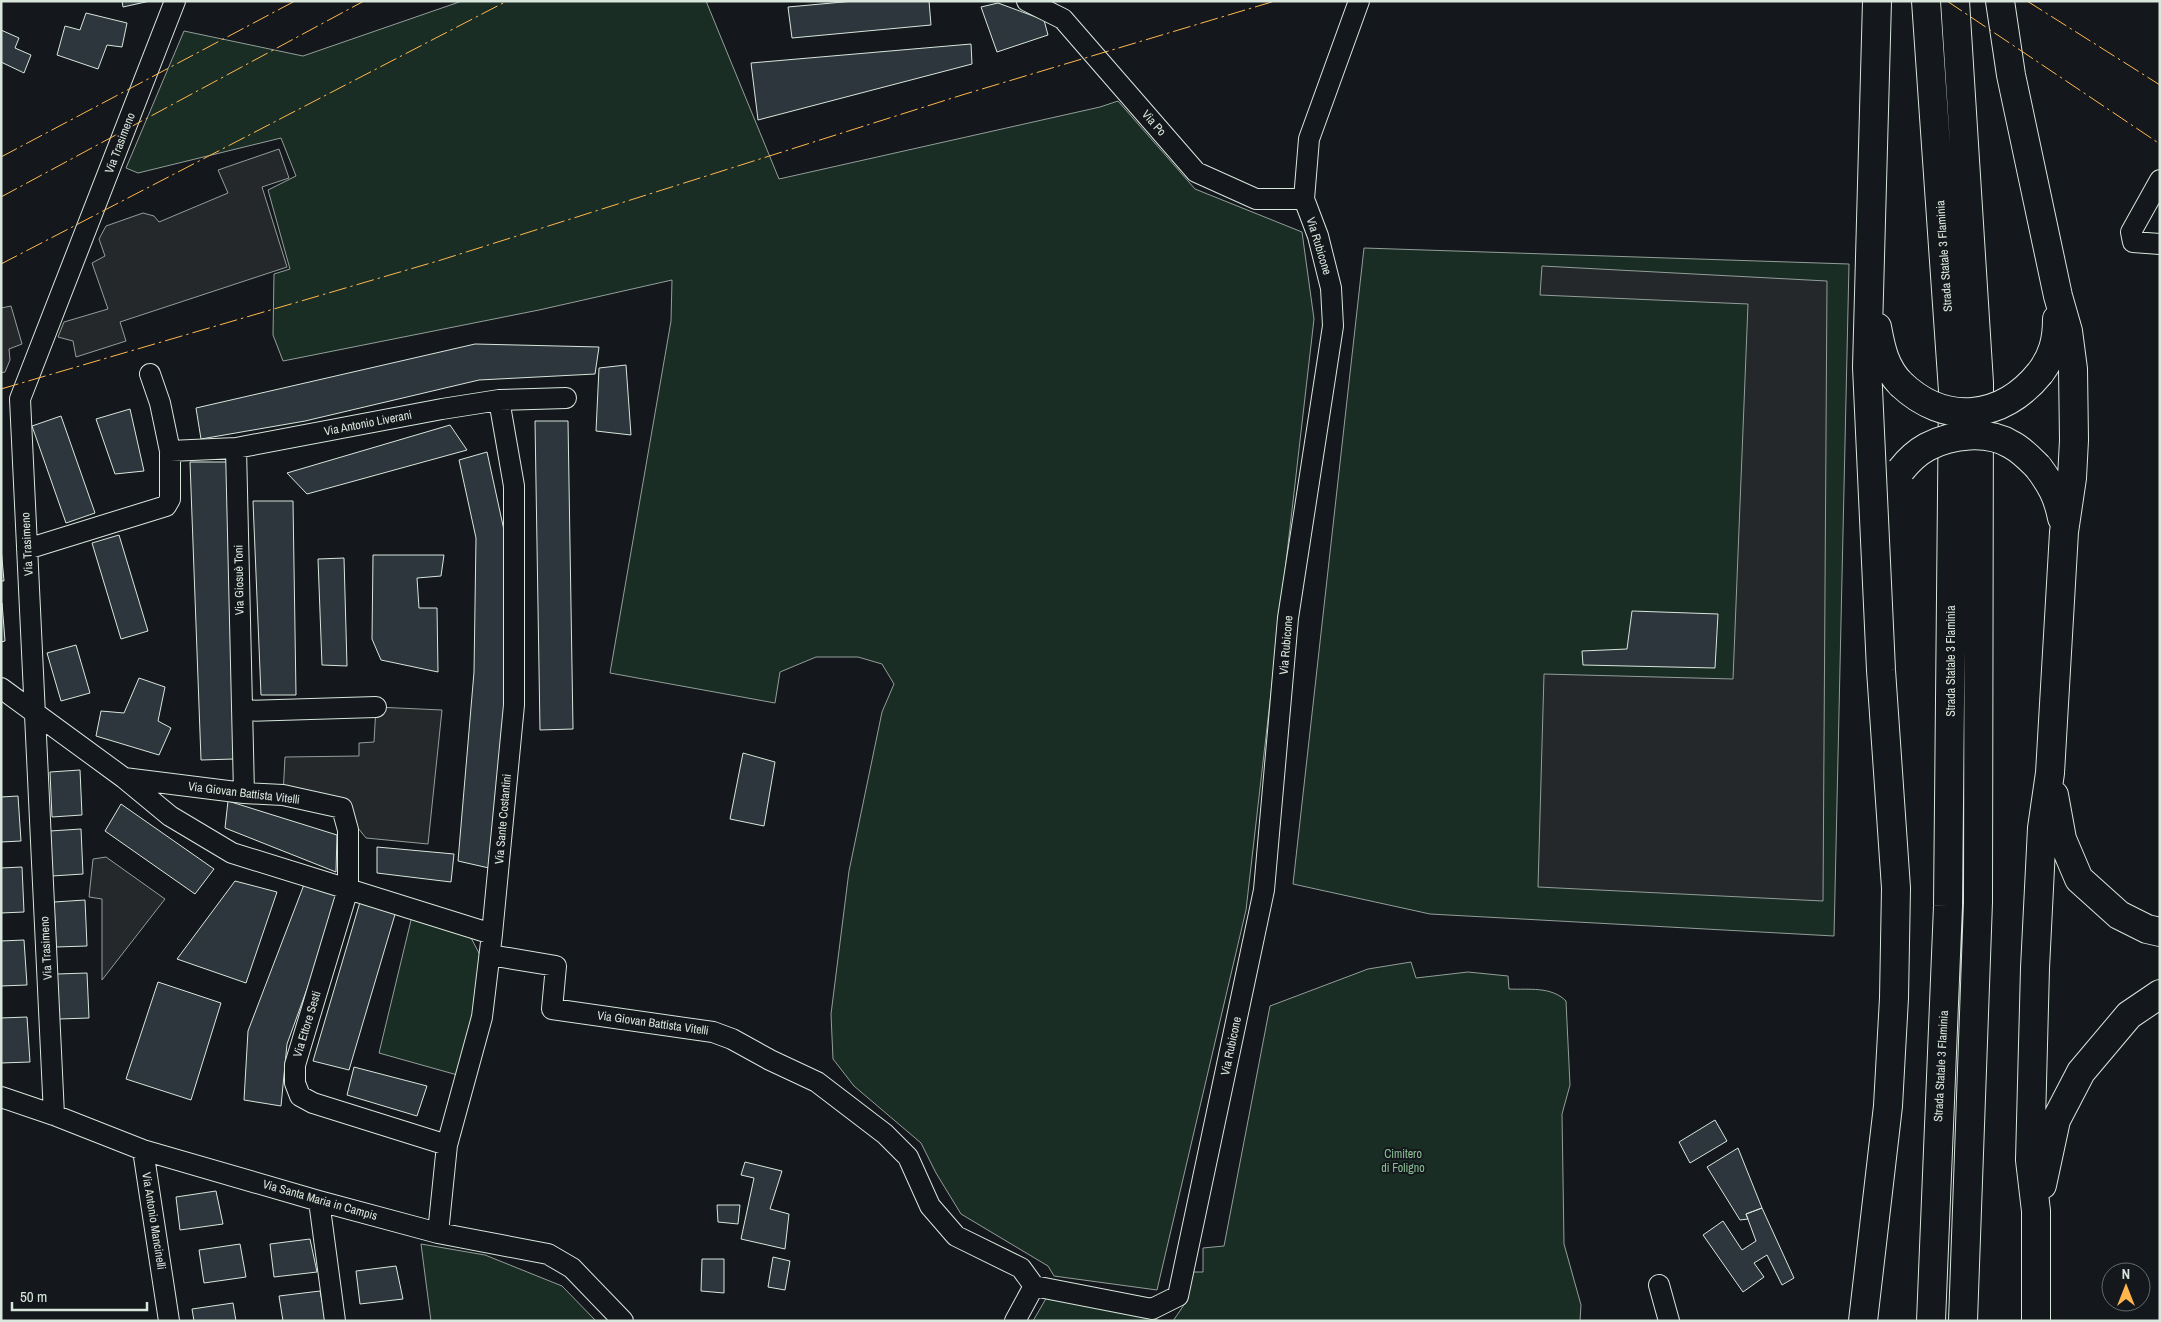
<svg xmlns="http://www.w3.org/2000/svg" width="2161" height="1322" viewBox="0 0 2161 1322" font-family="'Archivo Narrow',sans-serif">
<rect width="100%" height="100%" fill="#14181c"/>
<!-- green -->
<path fill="#1a2d24" stroke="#939e99" d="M462,1H706L779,179L1100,107L1118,101L1195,189L1302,232L1314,319L1246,910L1157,1290L1054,1276L1048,1266L961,1214L936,1173L921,1143L854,1086L833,1059L831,1014L849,871L882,712L894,684L882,664L858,657H816L780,672L775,703L610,673L671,321L672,280L539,310L283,361L273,335L274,274L290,269L268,190L296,176L281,138L138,173L126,168L184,31L303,56Z
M1364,248L1849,264L1834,936L1430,914L1293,884Z
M412,916L469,934L481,957L479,981L461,1076L379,1053Z
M1411,962L1416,978L1468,972L1508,976L1509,989C1529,990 1551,986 1566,1001L1570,1085L1562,1114L1564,1244L1581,1305L1580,1321H1173L1188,1299L1190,1272H1203V1248L1224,1246L1270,1006L1368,969Z
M421,1244L485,1255L562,1286L596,1321H431Z
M1048,1295L1162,1321H1033Z"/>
<!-- parking -->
<path fill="#24282b" stroke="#939e99" d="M279,149L289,178L262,187L287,267L120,322L126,341L76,357L73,341L58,337L64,322L108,309L92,263L105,256L99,239L106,226L143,213L154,216L159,222L228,193L218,170Z
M1542,266L1827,281L1823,901L1538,887L1544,674L1733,679L1748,304L1540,295Z
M11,306L22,344L9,349L10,360L5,372L1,373V308Z
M376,707L442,710L428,844L366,838L342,808L283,795L285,757L359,756V743L374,742Z
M106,857L165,899L102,980V899L89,897L93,859Z"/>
<!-- building -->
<path fill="#2c363c" stroke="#d8e6dc" d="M122,1H150L123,7Z
M854,1H929L931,25L792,38L788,7Z
M998,3L1044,20L1048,35L997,52L981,7Z
M86,13L127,23L122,47L107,45L98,69L57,55L65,26L80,30Z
M1,30L19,38L15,48L31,55L24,73L1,62Z
M971,44L972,64L758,120L751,63Z
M475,344L599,347L595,374L479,380L305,421L201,439L196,408Z
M626,365L631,435L596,431L599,368Z
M130,409L144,471L115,474L96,419Z
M61,416L95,513L66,523L32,426Z
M535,421H568L573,729L540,730Z
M450,425L467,450L307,494L287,473Z
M487,452L507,544V683L489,868L458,861L474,672L476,538L459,460Z
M190,462H227L234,759L201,760Z
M253,501H293L296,695H261Z
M119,535L148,631L121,639L92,543Z
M1,548L4,581H1Z
M373,555H444L441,576L417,578L419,608H437L438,672L381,660L372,639Z
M344,558L347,666L322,665L318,559Z
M2,603L5,641L1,642V604Z
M1632,611L1718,614L1715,668L1583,665L1582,651L1627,649Z
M76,645L90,693L61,701L47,653Z
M139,678L165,687L158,721L171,728L159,755L96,736L101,711L124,713Z
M743,753L775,762L764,826L730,819Z
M80,770L82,815L52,817L50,772Z
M18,796L21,841L1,842V797Z
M228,801L337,835L336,872L225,828Z
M121,804L214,869L195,894L105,831Z
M81,829L83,874L52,876L50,831Z
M377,847L454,854L451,882L377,873Z
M22,867L24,912L1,913V868Z
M235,881L277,892L246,983L177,959Z
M305,882L342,893L287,1044L281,1106L244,1100L248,1031Z
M85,900L87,946L56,947L54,902Z
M360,902L396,911L349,1070L313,1061Z
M24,940L27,985L1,986V941Z
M87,973L89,1018L59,1019L57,974Z
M158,982L221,1003L191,1100L126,1079Z
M27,1017L30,1062L1,1063V1018Z
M354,1067L427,1086L417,1116L347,1095Z
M1715,1120L1727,1141L1690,1163L1679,1142Z
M1738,1148L1762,1208L1746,1214L1748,1219L1740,1220L1707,1167Z
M745,1162L782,1171L770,1209L789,1214L785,1249L741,1239L754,1178L741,1175Z
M216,1191L223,1224L180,1230L176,1197Z
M717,1205H740L738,1224L718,1222Z
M1762,1208L1794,1278L1782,1285L1767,1255L1754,1263L1764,1277L1743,1292L1703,1235L1723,1221L1742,1250L1756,1241L1746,1214Z
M310,1239L317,1272L274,1277L270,1244Z
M240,1244L246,1277L204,1283L199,1250Z
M773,1257L790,1261L785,1290L768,1287Z
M702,1259H724V1293L701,1291Z
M396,1266L403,1299L360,1304L356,1271Z
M320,1291L326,1321H283L279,1296Z
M233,1303L236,1321H194L192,1309Z"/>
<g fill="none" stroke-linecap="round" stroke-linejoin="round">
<defs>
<path id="minor" d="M1027,1L1063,19L1196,172L1256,199H1304
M2160,180L2131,232L2133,242L2160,244
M236,448L244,793
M170,451L236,448L442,409L499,400L566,398
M27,549L166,506L170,499V451L160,403L150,374
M1,688L124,778L244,793L283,795L342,808L348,830V889L492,934
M242,711L376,707
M124,778L170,816L232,853L348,889L295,1065V1083L300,1096L313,1103L447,1145
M490,955L556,966L552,1009L713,1032L732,1039L770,1060L817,1082L885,1134L908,1157L930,1206L956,1236L1021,1268L1034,1286
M1,1097L54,1115L143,1150L319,1201L438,1233L548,1254L572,1268L623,1321
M54,1115L20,399L175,1
M143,1150L169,1321
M319,1201L335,1321
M438,1233L447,1145L482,1017L492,934L514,705V486L499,400
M1659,1285L1669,1321
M1015,1321L1034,1286L1152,1309L1178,1296L1264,890L1288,618L1333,326L1331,288L1318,236L1304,199L1309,139L1359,1"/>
<path id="highway" d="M1926,1L1953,391L1948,906L1931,1321
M1955,1L1979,383L1978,902L1963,1321
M2000,1L2011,75L2058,296L2068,331L2073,369L2074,440L2072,478L2064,532L2050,773L2042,828L2035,968L2030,1160L2036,1211V1321
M1877,327C1881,349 1885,368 1901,384
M2040,373C2053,356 2057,340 2057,319
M2038,467C2051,484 2058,497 2062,518
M2054,795L2062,839L2079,879L2119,915L2147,929L2160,932
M2042,1185L2056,1120L2081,1072L2129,1015L2160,994
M1863,1321L1888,1106L1894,998L1896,888L1881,670L1867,367L1877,1"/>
</defs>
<!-- minor casing -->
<use href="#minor" stroke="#d8e6dc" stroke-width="22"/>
<!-- highway casing -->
<use href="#highway" stroke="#d8e6dc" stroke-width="30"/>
<!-- minor -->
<use href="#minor" stroke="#14181c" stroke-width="20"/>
<!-- highway -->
<use href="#highway" stroke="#14181c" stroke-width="28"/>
<defs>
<path id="highway-bridge" d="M1901,384C1945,426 2002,420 2040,373
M1901,470C1908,461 1916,453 1927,447C1951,434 1988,430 2012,445C2023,451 2030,459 2038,467"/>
</defs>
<!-- highway-bridge casing -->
<use href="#highway-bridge" stroke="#d8e6dc" stroke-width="30" stroke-linecap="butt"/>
<!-- highway-bridge -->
<use href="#highway-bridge" stroke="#14181c" stroke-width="28"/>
<!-- power -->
<path stroke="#ffb74d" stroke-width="1" stroke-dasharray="18 4 2.5 4" stroke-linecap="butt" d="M1947,1L2160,144
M2027,1L2160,85
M1,157L295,1
M1,197L364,1
M1,264L507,1
M1,389L441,260L962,95L1275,1"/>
</g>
<g text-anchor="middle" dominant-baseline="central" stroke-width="4" stroke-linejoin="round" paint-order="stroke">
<!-- street labels -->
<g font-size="12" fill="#d8e6dc" stroke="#14181c">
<text transform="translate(1154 123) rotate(49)">Via Po</text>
<text transform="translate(120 143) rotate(-69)">Via Trasimeno</text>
<text transform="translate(1319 246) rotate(73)">Via Rubicone</text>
<text transform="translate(1944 256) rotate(-94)">Strada Statale 3 Flaminia</text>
<text transform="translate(368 423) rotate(-11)">Via Antonio Liverani</text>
<text transform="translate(27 544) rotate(-93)">Via Trasimeno</text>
<text transform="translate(239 580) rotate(-91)">Via Giosuè Toni</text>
<text transform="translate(1286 645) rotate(-85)">Via Rubicone</text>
<text transform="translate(1951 661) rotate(-90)">Strada Statale 3 Flaminia</text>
<text transform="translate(244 793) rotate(7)">Via Giovan Battista Vitelli</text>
<text transform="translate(503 819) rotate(-85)">Via Sante Costantini</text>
<text transform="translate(46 948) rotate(-93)">Via Trasimeno</text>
<text transform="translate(653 1023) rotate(8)">Via Giovan Battista Vitelli</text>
<text transform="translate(307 1024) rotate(-73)">Via Ettore Sesti</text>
<text transform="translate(1231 1046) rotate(-78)">Via Rubicone</text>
<text transform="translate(1941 1066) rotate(-87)">Strada Statale 3 Flaminia</text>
<text transform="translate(320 1200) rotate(16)">Via Santa Maria in Campis</text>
<text transform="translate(154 1221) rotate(81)">Via Antonio Mancinelli</text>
</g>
<!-- park labels -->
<g font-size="12" fill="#8ac095" stroke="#14181c">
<text x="1403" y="1154">Cimitero<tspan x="1403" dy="14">di Foligno</tspan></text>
</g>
</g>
<!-- border -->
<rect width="2161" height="1322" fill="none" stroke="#d8e6dc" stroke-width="5"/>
<!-- north arrow -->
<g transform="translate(2126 1287)"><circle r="24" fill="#14181c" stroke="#626a69"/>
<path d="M0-4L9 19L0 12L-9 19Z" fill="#ffb74d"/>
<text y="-8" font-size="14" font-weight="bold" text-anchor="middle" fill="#d8e6dc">N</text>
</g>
<!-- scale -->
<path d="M12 1302v8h135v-8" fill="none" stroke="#d8e6dc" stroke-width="2.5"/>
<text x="20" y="1302" font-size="15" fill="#d8e6dc" stroke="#14181c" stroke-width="4" paint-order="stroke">50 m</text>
</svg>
